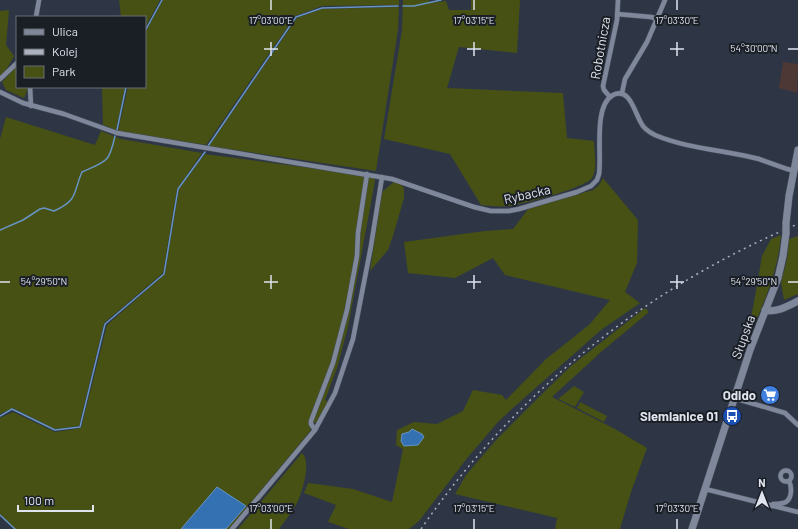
<svg xmlns="http://www.w3.org/2000/svg" width="798" height="529" viewBox="0 0 798 529" font-family="Barlow,sans-serif">
<rect width="100%" height="100%" fill="#2e3646"/>
<!-- commercial -->
<path fill="#4d3835" d="M783,62L798,64L797,93L779,88Z"/>
<!-- green -->
<path fill="#465113" d="M119,0H160L145,28V17H121Z
M163,0H399V5L322,6L295,16L206,145L118,131L128,87H145V33Z
M403,0H429L430,3L446,1L449,10H471V0H520L517,53L459,47L447,88L563,93L567,138L594,141C594,152 598,169 592,178C585,188 523,204 509,206C500,207 490,206 481,205L450,154L384,139L402,30Z
M399,7L398,30L376,171L209,146L297,18L322,9Z
M9,10L6,45L14,56L5,72L0,76V11Z
M16,67H17V87H27V91L24,98L6,90L2,82Z
M102,87H125L116,130L103,125Z
M6,117L95,145L101,131L121,139L202,153L177,189L163,273L104,323L79,426L55,429L13,408L0,414V139Z
M205,154L362,175L365,179C359,225 355,273 344,318C336,352 323,385 312,418L308,423L311,430L229,529H15L0,514V418L13,412L55,432L81,428L107,325L165,274L179,189Z
M369,177L374,178L375,181L348,327L337,368L325,400L329,402L317,422L314,423L313,421L326,388L359,255V239L367,181Z
M603,178L638,220L637,263L625,292L640,303L601,330L514,407L498,422L468,457L419,521L409,529H349L328,522L336,505L304,493L308,483L353,489L392,502L403,449L396,445L397,430L414,422L437,424L463,411L473,390L502,395L506,400L546,359L589,325L610,300L505,275L493,258L455,278L408,273L404,242L485,231L513,229L529,208L593,190L599,185Z
M395,181L402,183L404,190V198L393,236L388,250L370,271L382,192Z
M781,235C778,269 767,295 754,326L750,328L749,324L753,308L762,256L771,239Z
M798,236V294L784,300L781,283L787,259L789,239Z
M645,308L649,312L601,352L552,397L615,429L647,448L631,492L620,529H555L557,518L455,494L466,475L497,439L540,396L571,366Z
M574,386L584,392L575,407L558,399Z
M580,402L607,416L604,422L577,408Z
M302,453C312,461 302,493 297,503C292,512 285,521 279,529H238Z"/>
<!-- water -->
<path fill="#3471b2" stroke="#6794c4" d="M412,429L422,434L424,437L418,445L404,446L401,441L402,434L409,432Z
M217,487L246,506L226,529H181Z"/>
<g fill="none" stroke-linecap="round" stroke-linejoin="round">
<!-- stream -->
<path stroke="#6794c4" stroke-width="1.5" d="M403,6H414L441,0
M145,31L162,0
M117,130L126,87
M208,146L296,17L322,8L398,6
M0,230L23,220L40,209L44,208L54,211C79,200 73,192 82,172C107,161 109,163 115,136
M0,416L12,409L55,430L80,427L105,324L164,274L178,189L205,152
M0,515L15,529"/>
<defs>
<path id="street" d="M617,14L651,17L658,19
M36,17L39,0
M0,79L17,63
M30,87L31,106
M0,92L23,103L64,114L117,133L392,179L474,207L491,211H509L519,209L577,192L591,186L597,180L599,174C602,154 593,106 613,95C631,86 635,116 643,126C646,130 651,133 655,135C688,149 725,150 759,159C771,163 782,168 794,171
M622,93L625,79L647,42L665,0
M610,97L604,90L603,86L617,20L618,0
M734,398L785,413L798,425
M315,430L311,424V421L333,363L347,310L357,256L358,233L367,174
M780.5 476a5.5 5.5 0 1 1 11 0a5.5 5.5 0 1 1-11 0Z
M705,489L798,512
M772,506L773,504C777,504 782,504 786,502C792,498 792,487 789,481
M232,529L315,430L335,393L353,339L371,246L382,177"/>
<path id="secondary" d="M786,223L789,196L798,150
M765,310C777,313 788,306 798,301
M692,529L750,350L778,278L783,256L786,233"/>
</defs>
<!-- street casing -->
<use href="#street" stroke="#4a515e" stroke-width="5.5"/>
<!-- secondary casing -->
<use href="#secondary" stroke="#4a515e" stroke-width="8"/>
<!-- street -->
<use href="#street" stroke="#7f889b" stroke-width="4.5"/>
<!-- secondary -->
<use href="#secondary" stroke="#7f889b" stroke-width="7"/>
<!-- rail -->
<path stroke="#abb1bd" stroke-width="1.5" stroke-dasharray="2 4" stroke-linecap="butt" d="M421,529C515,393 645,288 798,224"/>
<defs>
<path id="secondary-bridge" d="M786,233V223"/>
</defs>
<!-- secondary-bridge casing -->
<use href="#secondary-bridge" stroke="#4a515e" stroke-width="8" stroke-linecap="butt"/>
<!-- secondary-bridge -->
<use href="#secondary-bridge" stroke="#7f889b" stroke-width="7"/>
</g>
<!-- ticks -->
<path fill="none" stroke="#dfe4ee" stroke-width="1.5" d="M271,0V10M474,0V10M677,0V10M271,42V56M474,42V56M677,42V56M264,49H278M467,49H481M670,49H684M788,49H798M271,275V289M474,275V289M677,275V289M0,282H10M264,282H278M467,282H481M670,282H684M788,282H798M271,519V529M474,519V529M677,519V529"/>
<!-- icons -->
<defs>
<symbol id="supermarket-disc" viewBox="-11 -11 22 22"><circle r="9.5" fill="#3f7fe0" stroke="#1a1e25"/><path d="M-6-5.5h2.5l.6 2H6L4.5 2H-2.5L-4.4-4H-6ZM-1.5 3.2a1.3 1.3 0 1 0 .1 0ZM3 3.2a1.3 1.3 0 1 0 .1 0Z" fill="#fff"/></symbol>
<symbol id="bus-disc" viewBox="-11 -11 22 22"><circle r="9.5" fill="#1a4fb4" stroke="#1a1e25"/><path d="M-5-6H5V4H4V6H2V4H-2V6H-4V4H-5ZM-3.5-4V0h7V-4ZM-3.5 1.2v1.5H-2V1.2ZM2 1.2v1.5H3.5V1.2Z" fill="#fff"/></symbol>
</defs>
<g fill-rule="evenodd">
<use href="#supermarket-disc" x="759" y="384" width="22" height="22"/>
<use href="#bus-disc" x="721" y="405" width="22" height="22"/>
</g>
<g text-anchor="middle" dominant-baseline="central" stroke-width="4" stroke-linejoin="round" paint-order="stroke">
<!-- street labels -->
<g font-size="13" fill="#dfe4ee" stroke="#1a1e25">
<text transform="translate(600 48) rotate(-80)">Robotnicza</text>
<text transform="translate(527 194) rotate(-13)">Rybacka</text>
<text transform="translate(743 337) rotate(-70)">Słupska</text>
</g>
<!-- poi labels -->
<g font-size="13" font-weight="bold" fill="#dfe4ee" stroke="#1a1e25" text-anchor="end">
<text x="756" y="395">Odido</text>
<text x="718" y="416">Siemianice 01</text>
</g>
</g>
<g font-size="10" text-anchor="middle" fill="#dfe4ee" stroke="#1a1e25" stroke-width="4" stroke-linejoin="round" paint-order="stroke">
<text x="271" y="24">17°03'00"E</text>
<text x="474" y="24">17°03'15"E</text>
<text x="677" y="24">17°03'30"E</text>
<text x="754" y="52">54°30'00"N</text>
<text x="44" y="285">54°29'50"N</text>
<text x="754" y="285">54°29'50"N</text>
<text x="271" y="512">17°03'00"E</text>
<text x="474" y="512">17°03'15"E</text>
<text x="677" y="512">17°03'30"E</text>
</g>
<!-- legend -->
<rect x="16" y="16" width="130" height="72" fill="#1a1e25" stroke="#696d75"/>
<rect x="24" y="29" width="20" height="6" fill="#7f889b" stroke="#696d75"/>
<text x="52" y="36" font-size="12" fill="#dfe4ee">Ulica</text>
<rect x="24" y="49" width="20" height="6" fill="#abb1bd" stroke="#696d75"/>
<text x="52" y="56" font-size="12" fill="#dfe4ee">Kolej</text>
<rect x="24" y="66" width="20" height="12" fill="#465113" stroke="#696d75"/>
<text x="52" y="76" font-size="12" fill="#dfe4ee">Park</text>
<!-- north arrow -->
<g transform="translate(762 493)" stroke="#1a1e25" stroke-width="3" paint-order="stroke">
<path d="M0-3L7 15L0 10L-7 15Z" fill="#dfe4ee"/>
<text y="-6" font-size="11" font-weight="bold" text-anchor="middle" fill="#dfe4ee">N</text>
</g>
<!-- scale -->
<path d="M18 505v6h75v-6" fill="none" stroke="#dfe4ee" stroke-width="2"/>
<text x="24" y="505" font-size="12" fill="#dfe4ee" stroke="#1a1e25" stroke-width="3" paint-order="stroke">100 m</text>
</svg>
